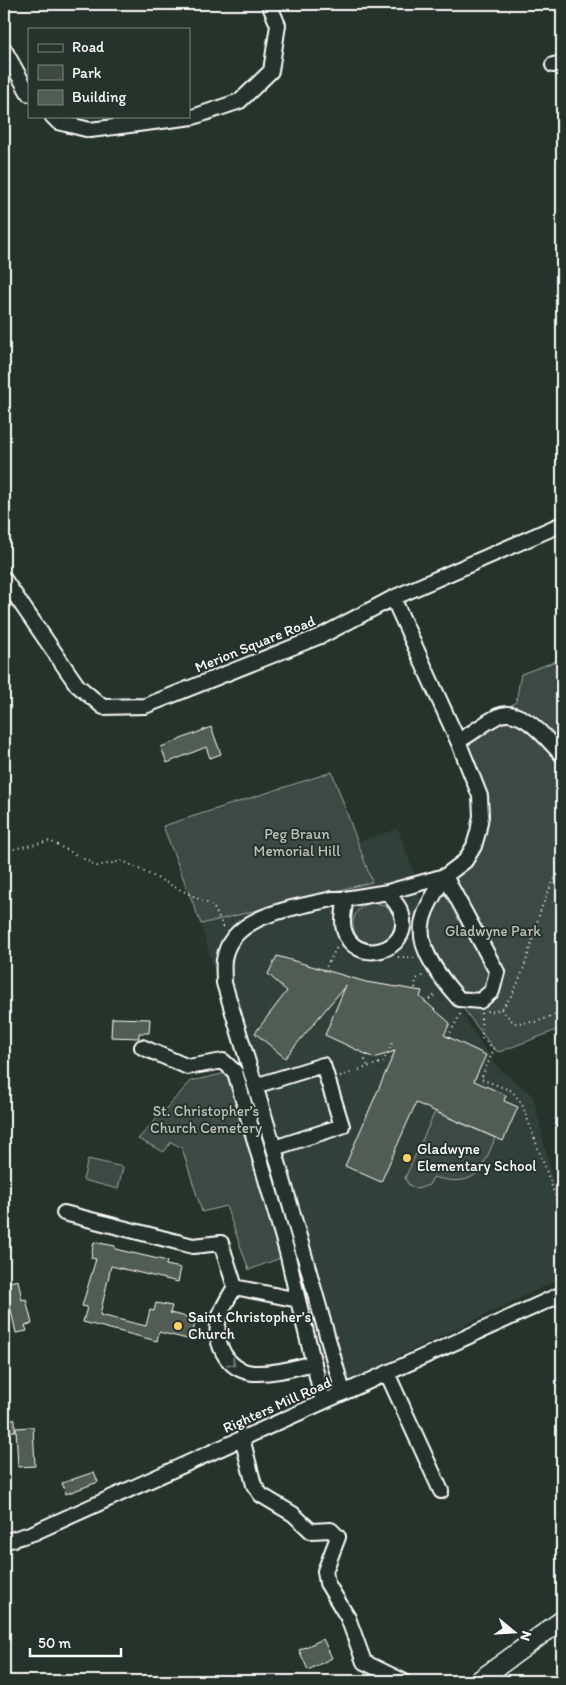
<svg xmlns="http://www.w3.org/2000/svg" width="566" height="1685" viewBox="0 0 566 1685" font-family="Itim,sans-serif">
<rect width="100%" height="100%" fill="#26332d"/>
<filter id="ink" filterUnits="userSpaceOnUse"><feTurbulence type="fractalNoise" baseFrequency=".02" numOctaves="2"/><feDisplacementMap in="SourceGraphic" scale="10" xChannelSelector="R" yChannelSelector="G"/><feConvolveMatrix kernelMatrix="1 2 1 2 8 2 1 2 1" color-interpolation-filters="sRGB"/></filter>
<g filter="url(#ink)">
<!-- built -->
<path fill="#333f3a" d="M398,829L420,891L417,919L428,960L494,1064L533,1096L562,1219V1278L329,1390L201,924L189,893Z"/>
<!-- green -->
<path fill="#3e4944" stroke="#9ea4a2" d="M562,659V1028L499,1052L494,1049L437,974L422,924L465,861L481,816L458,741L516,702L521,674Z
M332,772L372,882L201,924L163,826Z
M353 924a21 21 0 1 1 42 0a21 21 0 1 1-42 0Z
M231,1072L283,1257L249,1270L226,1206L202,1212L182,1148L171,1142L164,1152L138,1139L191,1081Z
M435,1112L495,1138C481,1173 476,1188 433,1177L429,1185L417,1189L409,1185L405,1178Z
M88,1159L123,1167L118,1189L83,1180Z"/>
<!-- building -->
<path fill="#515c57" stroke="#fff" d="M211,727L221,754L210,758L206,747L167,763L161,747Z
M277,956L366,982L422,991L420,997L450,1023L444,1035L486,1055L474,1081L506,1095L504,1101L518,1107L503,1141L416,1103L381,1182L345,1166L395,1051L374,1058L325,1035L346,985L285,1058L255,1033L287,991L268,974Z
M112,1018L150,1019L149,1033H139V1038L111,1037Z
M94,1242L115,1246V1249L167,1261L166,1265L181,1268L178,1282L111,1266L100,1315L146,1326L150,1310L154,1311L156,1303L172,1306L170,1313L196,1319L191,1340L159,1332L157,1341L83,1322L87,1307L82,1306L96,1259L91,1258Z
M18,1280L22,1300L26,1299L32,1324L25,1325L27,1331L16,1333L5,1283Z
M4,1419H15V1431L4,1432Z
M33,1427L35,1466L18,1467L16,1428Z
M94,1472L98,1482L66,1494L62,1483Z
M323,1639L332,1658L308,1670L299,1650Z"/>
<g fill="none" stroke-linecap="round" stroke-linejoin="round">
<defs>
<path id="minor" d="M4,49L29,94
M553,65L562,63
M52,116L58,122L90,130L193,117L240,101L271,71L278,25L269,4
M4,579L77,685L103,707L145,706L323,635L393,598L562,524
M458,741C472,734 484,723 498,716C522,705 548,741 562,755
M445,876L497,972L492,991L480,1001L459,999C443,981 418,951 422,925C424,908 437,891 445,876Z
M345,899C345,909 341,920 344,930C354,967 412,952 402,915C400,906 392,900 388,892
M255,1086L323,1065L342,1126L274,1148
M64,1213L193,1246L221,1243L235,1287L298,1300L287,1252L235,1072L223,1061L188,1067L142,1047
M235,1287C229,1297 222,1307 219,1318C213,1342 226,1370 253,1373C273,1374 294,1368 314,1363
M298,1300L323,1401
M387,1373L441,1491
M343,1392L274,1148L224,983C224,976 223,967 224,960C230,914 296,908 332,899H345L388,892L445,876L465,861L474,846L478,832L481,816L480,796L458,741L393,598
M242,1438L254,1485L261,1495L293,1514L311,1531L331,1530L338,1537L325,1571L327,1583L348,1618L364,1662L403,1681
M4,1542L33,1533L562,1294"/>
<path id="major" d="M478,1681L562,1620"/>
</defs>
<!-- minor casing -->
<use href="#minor" stroke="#fff" stroke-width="18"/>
<!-- major casing -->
<use href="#major" stroke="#fff" stroke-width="21"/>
<!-- path -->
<path stroke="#fff" stroke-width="2" stroke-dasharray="1 4" stroke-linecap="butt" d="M4,851L50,841L97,866L123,861L213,906L225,930
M398,957L415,958
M324,971L338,945
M415,988L416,979L424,975
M425,1002L437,994
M501,1009L514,1023L536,1022L562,1012
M487,1011C517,1020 534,929 541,909C547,895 553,879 562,868
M481,1013L482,1038L494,1049L481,1079L512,1091L522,1104L562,1214
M448,1037L462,1011
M367,1055L365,1060L368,1067
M340,1076L383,1062L392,1043"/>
<!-- minor -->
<use href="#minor" stroke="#26332d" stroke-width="14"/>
<!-- major -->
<use href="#major" stroke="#26332d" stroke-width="18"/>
</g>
<!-- one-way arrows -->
<defs><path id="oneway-chevron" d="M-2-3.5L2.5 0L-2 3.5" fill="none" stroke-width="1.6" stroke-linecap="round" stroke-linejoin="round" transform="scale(1.25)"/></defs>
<use stroke="#727a76" href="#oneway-chevron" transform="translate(232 1363) rotate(43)"/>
</g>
<!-- markers -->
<g fill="#ffd166" stroke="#26332d" stroke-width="2">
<circle cx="407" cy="1158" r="5"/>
<circle cx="178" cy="1326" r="5"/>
</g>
<g text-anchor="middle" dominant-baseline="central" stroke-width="4" stroke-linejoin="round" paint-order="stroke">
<!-- street labels -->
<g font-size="15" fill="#fff" stroke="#26332d">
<text transform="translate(255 644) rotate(-22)">Merion Square Road</text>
<text transform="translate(277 1405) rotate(-24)">Righters Mill Road</text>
</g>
<!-- park labels -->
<g font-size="15" fill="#bbbfbe" stroke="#26332d">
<text x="297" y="834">Peg Braun<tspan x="297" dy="17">Memorial Hill</tspan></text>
<text x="493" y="931">Gladwyne Park</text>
<text x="206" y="1111">St. Christopher’s<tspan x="206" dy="17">Church Cemetery</tspan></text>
</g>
<!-- poi labels -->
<g font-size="15" fill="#fff" stroke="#26332d" text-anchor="start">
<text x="417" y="1149">Gladwyne<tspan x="417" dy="17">Elementary School</tspan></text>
<text x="188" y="1317">Saint Christopher’s<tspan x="188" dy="17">Church</tspan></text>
</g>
</g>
<!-- margin -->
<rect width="566" height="1685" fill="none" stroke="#26332d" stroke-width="20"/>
<rect x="10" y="10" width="546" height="1665" fill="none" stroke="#fff" stroke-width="2" filter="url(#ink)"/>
<!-- legend -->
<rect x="28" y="28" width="162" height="90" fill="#26332d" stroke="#7d8581"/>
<rect x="38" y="44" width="25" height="8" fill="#26332d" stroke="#7d8581"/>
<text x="72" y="52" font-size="15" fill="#ffffff">Road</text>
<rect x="38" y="65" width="25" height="15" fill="#3e4944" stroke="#7d8581"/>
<text x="72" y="78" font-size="15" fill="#ffffff">Park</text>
<rect x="38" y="90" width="25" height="15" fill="#515c57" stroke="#7d8581"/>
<text x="72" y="102" font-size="15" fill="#ffffff">Building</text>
<!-- north arrow -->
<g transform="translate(514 1632) rotate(108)" stroke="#26332d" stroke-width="4" paint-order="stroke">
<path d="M0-4L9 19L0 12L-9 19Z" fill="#ffffff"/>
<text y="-8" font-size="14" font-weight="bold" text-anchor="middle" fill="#ffffff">N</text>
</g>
<!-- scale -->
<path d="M30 1648v8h91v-8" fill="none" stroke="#ffffff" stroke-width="2.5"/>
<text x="38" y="1648" font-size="15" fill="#ffffff" stroke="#26332d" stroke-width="4" paint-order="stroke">50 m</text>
</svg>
